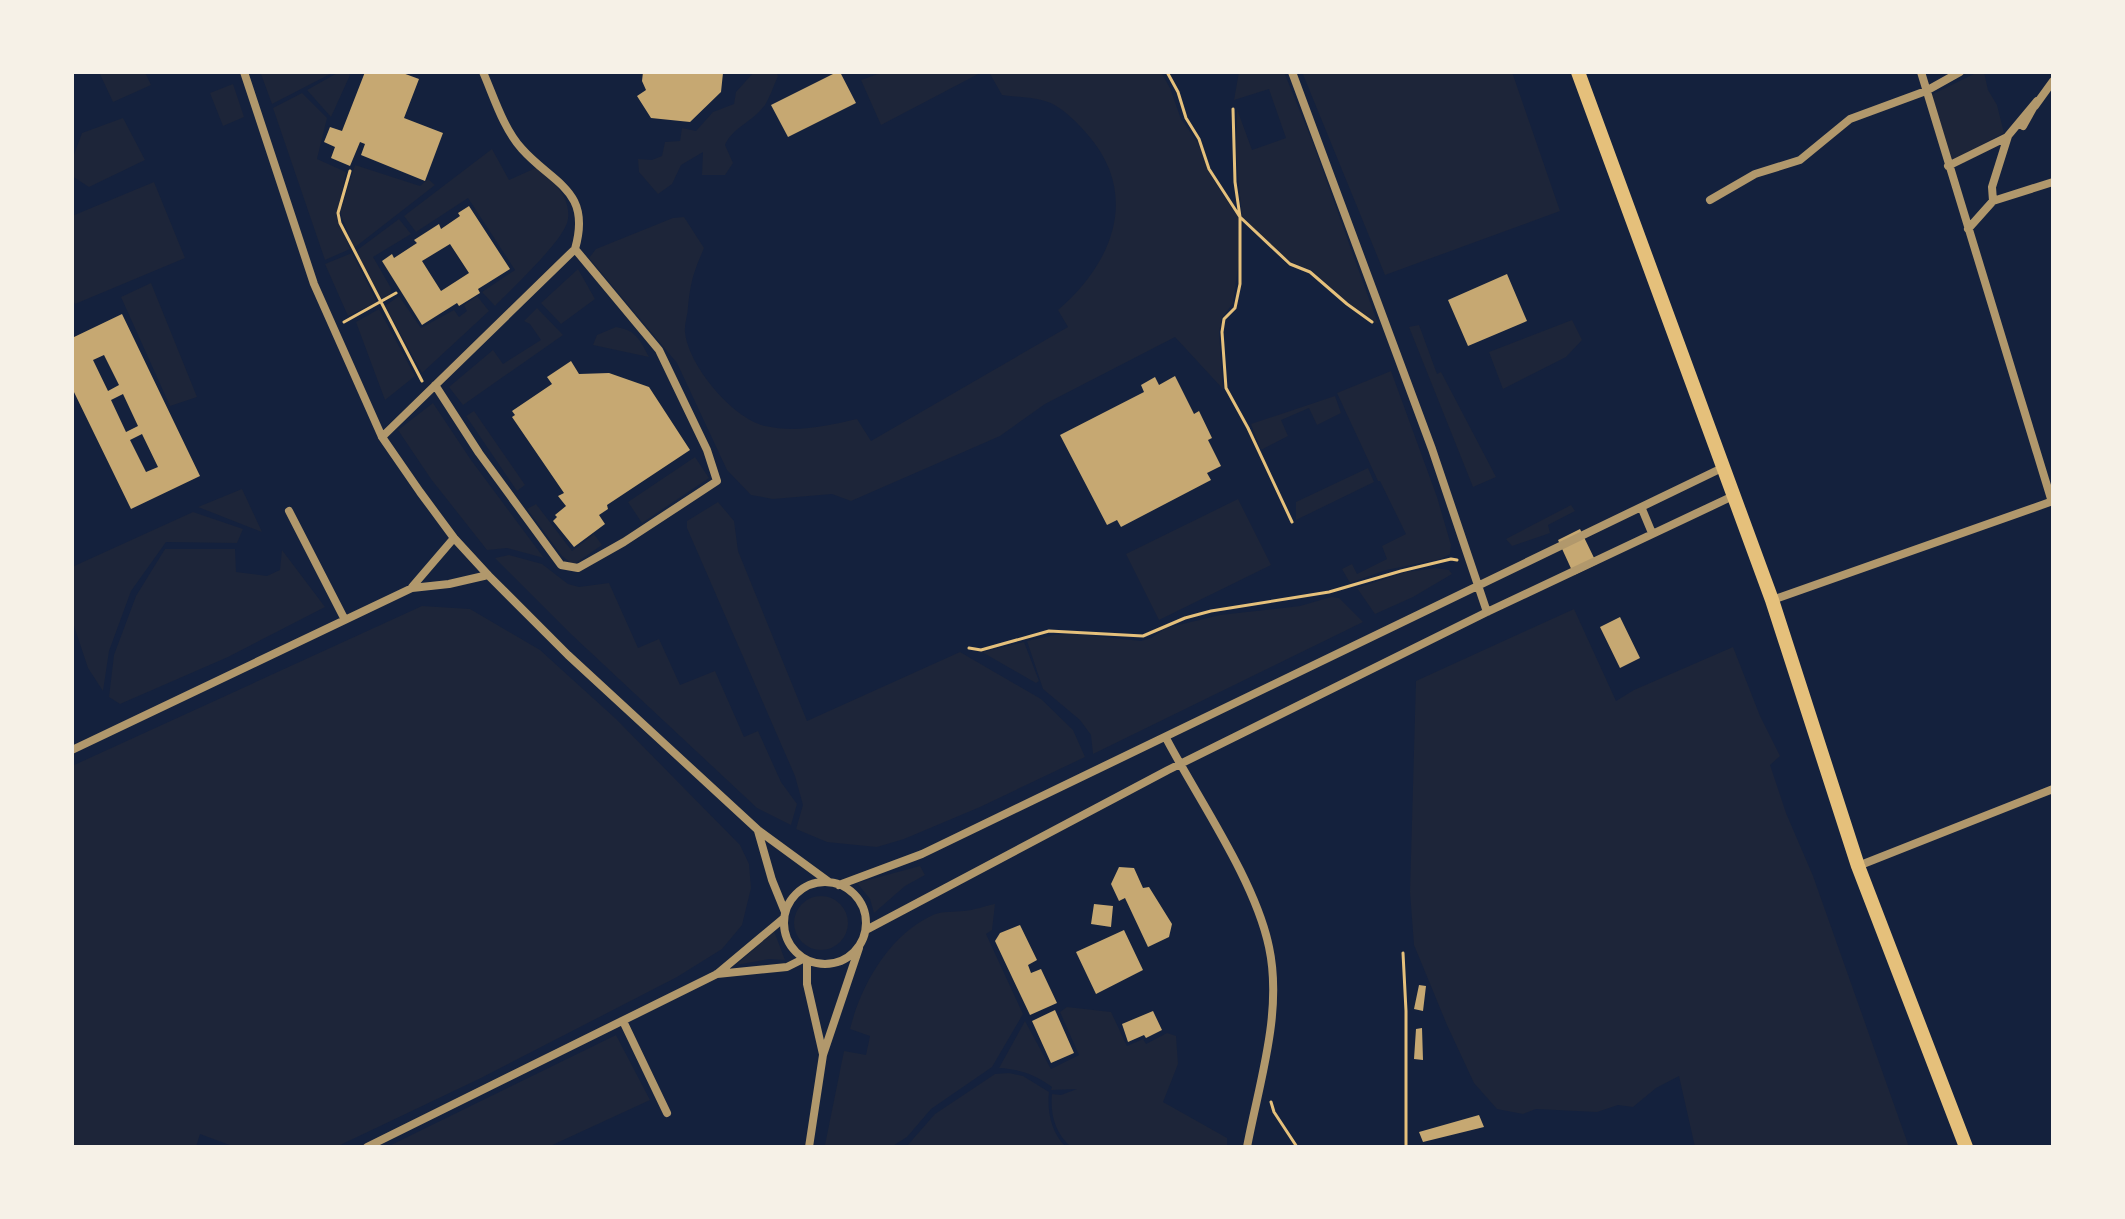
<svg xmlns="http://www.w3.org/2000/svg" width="2125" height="1219" viewBox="0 0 2125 1219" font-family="'DejaVu Sans',sans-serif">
<rect width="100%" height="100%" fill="#14213d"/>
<!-- green -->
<path fill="#1d2539" d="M104,72H145L151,85L113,102L100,74Z
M263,72H334L272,104L261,74Z
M339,72H347L350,75L331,117L307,90Z
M754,72H776L778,76C774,85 770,97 765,105C753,122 733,127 725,145L733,163L725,175H702L703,152L681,165L672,184L658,194L639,172L638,159L652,160L662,156L665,142L680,141L682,128L696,131L713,112L734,104L736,92Z
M884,72H982L881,125L861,80Z
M989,72H1161L1170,88L1181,119L1198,143L1212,177L1238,217L1239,260L1233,303L1222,318L1219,332L1223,389L1175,337L1045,404L1000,436L851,501L832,494L773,499L751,495L727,470L677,363L589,258L596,249L673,218L684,217L704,248C693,274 691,280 688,307C688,315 684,324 685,332C688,365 732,418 765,426C796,433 827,426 857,419L871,441L1068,327L1058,310C1113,263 1140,195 1088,135C1078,123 1060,105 1045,101C1032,97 1016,97 1002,95Z
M1239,72H1284L1313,143L1378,324L1348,303L1312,271L1291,262L1260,236L1242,217L1236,155L1237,109L1252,150L1286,138L1269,89L1234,100Z
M1302,72H1512L1560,211L1385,275Z
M1978,72H1984L1988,90L1997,105L2004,133L1951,161L1931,95Z
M233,84L244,117L223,126L210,93Z
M302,93L327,118L317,159L346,172L337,215L350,249L325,260L273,108Z
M123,118L145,160L89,187L72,176V160L82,133Z
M492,149L509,180L538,167C553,181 571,197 568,219C566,239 510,290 495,306L482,292L515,270L468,198L416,232L404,216Z
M355,165L420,186L428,179L435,185L354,248L340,212Z
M154,182L185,258L75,304L72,299V216Z
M399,219L411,234L373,257L391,288L390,295L381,300L356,251Z
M352,253L377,302L348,316L325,264Z
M578,269L595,299L561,324L541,303Z
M151,283L197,397L170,406L121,297Z
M399,296L421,328L454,310L459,317L467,311L464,305L477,296L489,311L422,373L385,306Z
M537,308L563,335L463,405L449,387L493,350L503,364L541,340L530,324L524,321Z
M379,309L415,376L385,400L356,322Z
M1572,320L1582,340L1566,357L1503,389L1489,352Z
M1419,325L1437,374L1441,372L1496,477L1473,487L1409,327Z
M616,327C636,330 640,340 649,357L593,345L597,335Z
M1391,371L1437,497L1451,545L1450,554L1441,559L1386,570L1350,583L1342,569L1352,564L1357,574L1387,559L1382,546L1406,534L1380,481H1378L1337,393Z
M1335,396L1341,413L1317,425L1309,408L1281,420L1288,436L1261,450L1251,424Z
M433,403L471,460L544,558L507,548L487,550L431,479L398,430Z
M474,411L525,485L517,491L466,416Z
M695,457L709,478L642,523L628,502Z
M1368,468L1374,482L1296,520V502Z
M242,489L262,532L198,507Z
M1238,499L1271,565L1159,620L1126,554Z
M718,502L734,521L738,551L807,721L960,652L1041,699L1073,730L1085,757L980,807L904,839L877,847L827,842L796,829L803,805L795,776L687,528V521Z
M536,504L572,551L594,534L602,545L576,563H571L562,556L527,509Z
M1571,505L1575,511L1548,525L1550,533L1512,546L1506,539Z
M193,512L243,529L237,543L166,542L131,591L109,651L103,691L88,668L72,620V567Z
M165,549H235L236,572L267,576L280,570L282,550L325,607L228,657L120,704L109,697L114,655L136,596Z
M509,555L542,564L568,584L579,587L609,583L638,648L659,639L680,685L715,671L744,737L758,731L781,782L797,804L791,825L757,808L572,635L495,558Z
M1436,568L1449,570L1452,574L1413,597L1375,614L1357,588L1406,572Z
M1331,597L1339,598L1363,622L1093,754L1091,735L1080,720L1043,689L1027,641L1054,635L1077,634L1141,641L1151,638L1166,628L1220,615L1300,606Z
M422,606L470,609L540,650L616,719L740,845L749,864L751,888L742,925L722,949L677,977L481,1078L336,1147H235L200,1134L196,1147H72V766Z
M1574,609L1616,701L1634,690L1733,647L1760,716L1780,756L1770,765L1786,813L1813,876L1909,1147H1695L1679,1076L1656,1088L1633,1107L1618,1105L1597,1112L1536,1109L1523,1114L1497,1109L1474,1083L1447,1025L1414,945L1410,892L1416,681Z
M1024,642L1039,681L1036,683L982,652Z
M920,866L925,875L905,886L874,913L870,899L857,883Z
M794 923a27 27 0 1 1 54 0a27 27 0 1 1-54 0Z
M995,904L992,930L986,934L1023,1014L992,1067L931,1109L907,1137L891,1147L825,1145L844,1051L866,1055L870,1036L850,1029C861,985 889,935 933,915C942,911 954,912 964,911C975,910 985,906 995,904Z
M774,931L785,960L769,959L736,965Z
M1067,1007L1111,1012L1127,1046L1143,1039L1146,1044L1167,1033L1176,1036L1178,1064L1163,1102L1227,1138V1147H1071C1055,1133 1050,1114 1052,1094L1061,1095L1077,1089L1051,1090L1052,1087C1036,1075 1020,1069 999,1068L1025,1021L1051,1069L1079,1055L1060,1012Z
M616,1035L650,1100L548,1147H387Z
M1009,1073L1023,1076L1049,1092C1047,1111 1051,1133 1066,1147H906L935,1114L995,1074Z"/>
<!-- building -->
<path fill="#c6a872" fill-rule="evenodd" d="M365,72H400L419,79L404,118L443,133L425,181L361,155L365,144L360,142L350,166L331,158L335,147L324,142L330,127L342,131Z
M643,72L723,73L721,92L690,122L651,118L637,96L646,90L642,81Z
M837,72H840L856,103L788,137L771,105Z
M469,206L510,269L478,289L480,293L459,306L457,303L422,325L382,261L392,254L394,258L417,243L414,240L439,224L441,229L460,216L458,213ZM450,244L469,273L441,291L422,261Z
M1507,274L1527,321L1468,346L1448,300Z
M122,314L200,476L131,509L72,388V338ZM104,355L119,385L108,391L93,360ZM123,394L138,426L126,432L111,400ZM142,434L158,467L146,472L130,440Z
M571,361L579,374L609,373L649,387L690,450L607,505L608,509L599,515L605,524L574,547L553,521L557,517L555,515L566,506L558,496L564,493L512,417L515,415L512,411L552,384L547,377Z
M1175,376L1194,414L1199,411L1212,438L1208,440L1221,466L1207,473L1211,480L1121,527L1117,520L1107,525L1060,435L1144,392L1141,385L1155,377L1159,385Z
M1580,529L1597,564L1574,575L1558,540Z
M1620,617L1640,658L1620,668L1600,627Z
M1119,867L1134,868L1143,888L1149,887L1172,924L1169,937L1148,947L1125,898L1119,901L1111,884Z
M1094,904L1113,906L1111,927L1091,924Z
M1020,925L1037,960L1028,965L1031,973L1041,969L1057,1003L1030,1015L995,941L1000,933Z
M1124,930L1143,970L1096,994L1076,952Z
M1419,985L1426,986L1423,1011L1414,1009Z
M1055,1010L1074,1053L1051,1063L1032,1021Z
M1153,1011L1162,1030L1146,1038L1144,1035L1128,1042L1122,1024Z
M1422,1028L1423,1060L1414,1059L1416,1029Z
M1479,1115L1484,1127L1423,1142L1419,1132Z"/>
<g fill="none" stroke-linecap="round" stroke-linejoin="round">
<!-- path -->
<path stroke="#e5c07b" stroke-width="3" d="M1167,72L1178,92L1186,118L1199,139L1209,169L1240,217L1290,264L1310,272L1347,304L1372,322
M1233,109L1235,182L1240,217V284L1235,308L1224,319L1222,332L1226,388L1248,428L1292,522
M350,171L338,213L340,223L422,381
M344,322L396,293
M969,648L981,650L1049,631L1143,636L1185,618L1211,611L1329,592L1401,571L1451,559L1457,560
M1403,953L1406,1011V1147
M1271,1102L1274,1112L1297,1147"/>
<!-- minor -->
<path stroke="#b1986c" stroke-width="8" d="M244,72L314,284L382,437L420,492L454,538L488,575L568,655L758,830L829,882
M1292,72L1432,449L1487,612
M1921,72L2052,502
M2035,106L2053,81
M1948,166L2007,137L2037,101L2023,126
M1710,200L1755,174L1800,160L1850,119L1926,91L1960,72
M1993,201L1992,187L2008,136
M1968,229L1993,201L2053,182
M435,385L479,453L561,565L578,568L624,542L717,481L707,450L659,350L575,249
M382,437L575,249C592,190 553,184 522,149C503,128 494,97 483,72
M1642,509L1652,533
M289,511L344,618
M412,587L454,538
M1772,600L2053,501
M1166,738C1198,799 1255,880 1269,947C1283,1012 1259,1083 1247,1147
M72,750L412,588L449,584L488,575
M758,831L772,880L785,912
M1858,866L2053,789
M784 923a41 41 0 1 1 82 0a41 41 0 1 1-82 0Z
M839,885L922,854L1722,468
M866,930L1168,770L1487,612L1733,496
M807,961V984L823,1054
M717,974L787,967L803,959
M623,1021L667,1113
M367,1147L717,974L784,918
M809,1147L823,1055L859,948"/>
<!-- trunk -->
<path stroke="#e5c07b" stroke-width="14" d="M1578,72L1772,600L1858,866L1966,1147"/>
</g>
<!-- border -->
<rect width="2125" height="1219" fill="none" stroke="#f6f1e7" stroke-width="148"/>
</svg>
